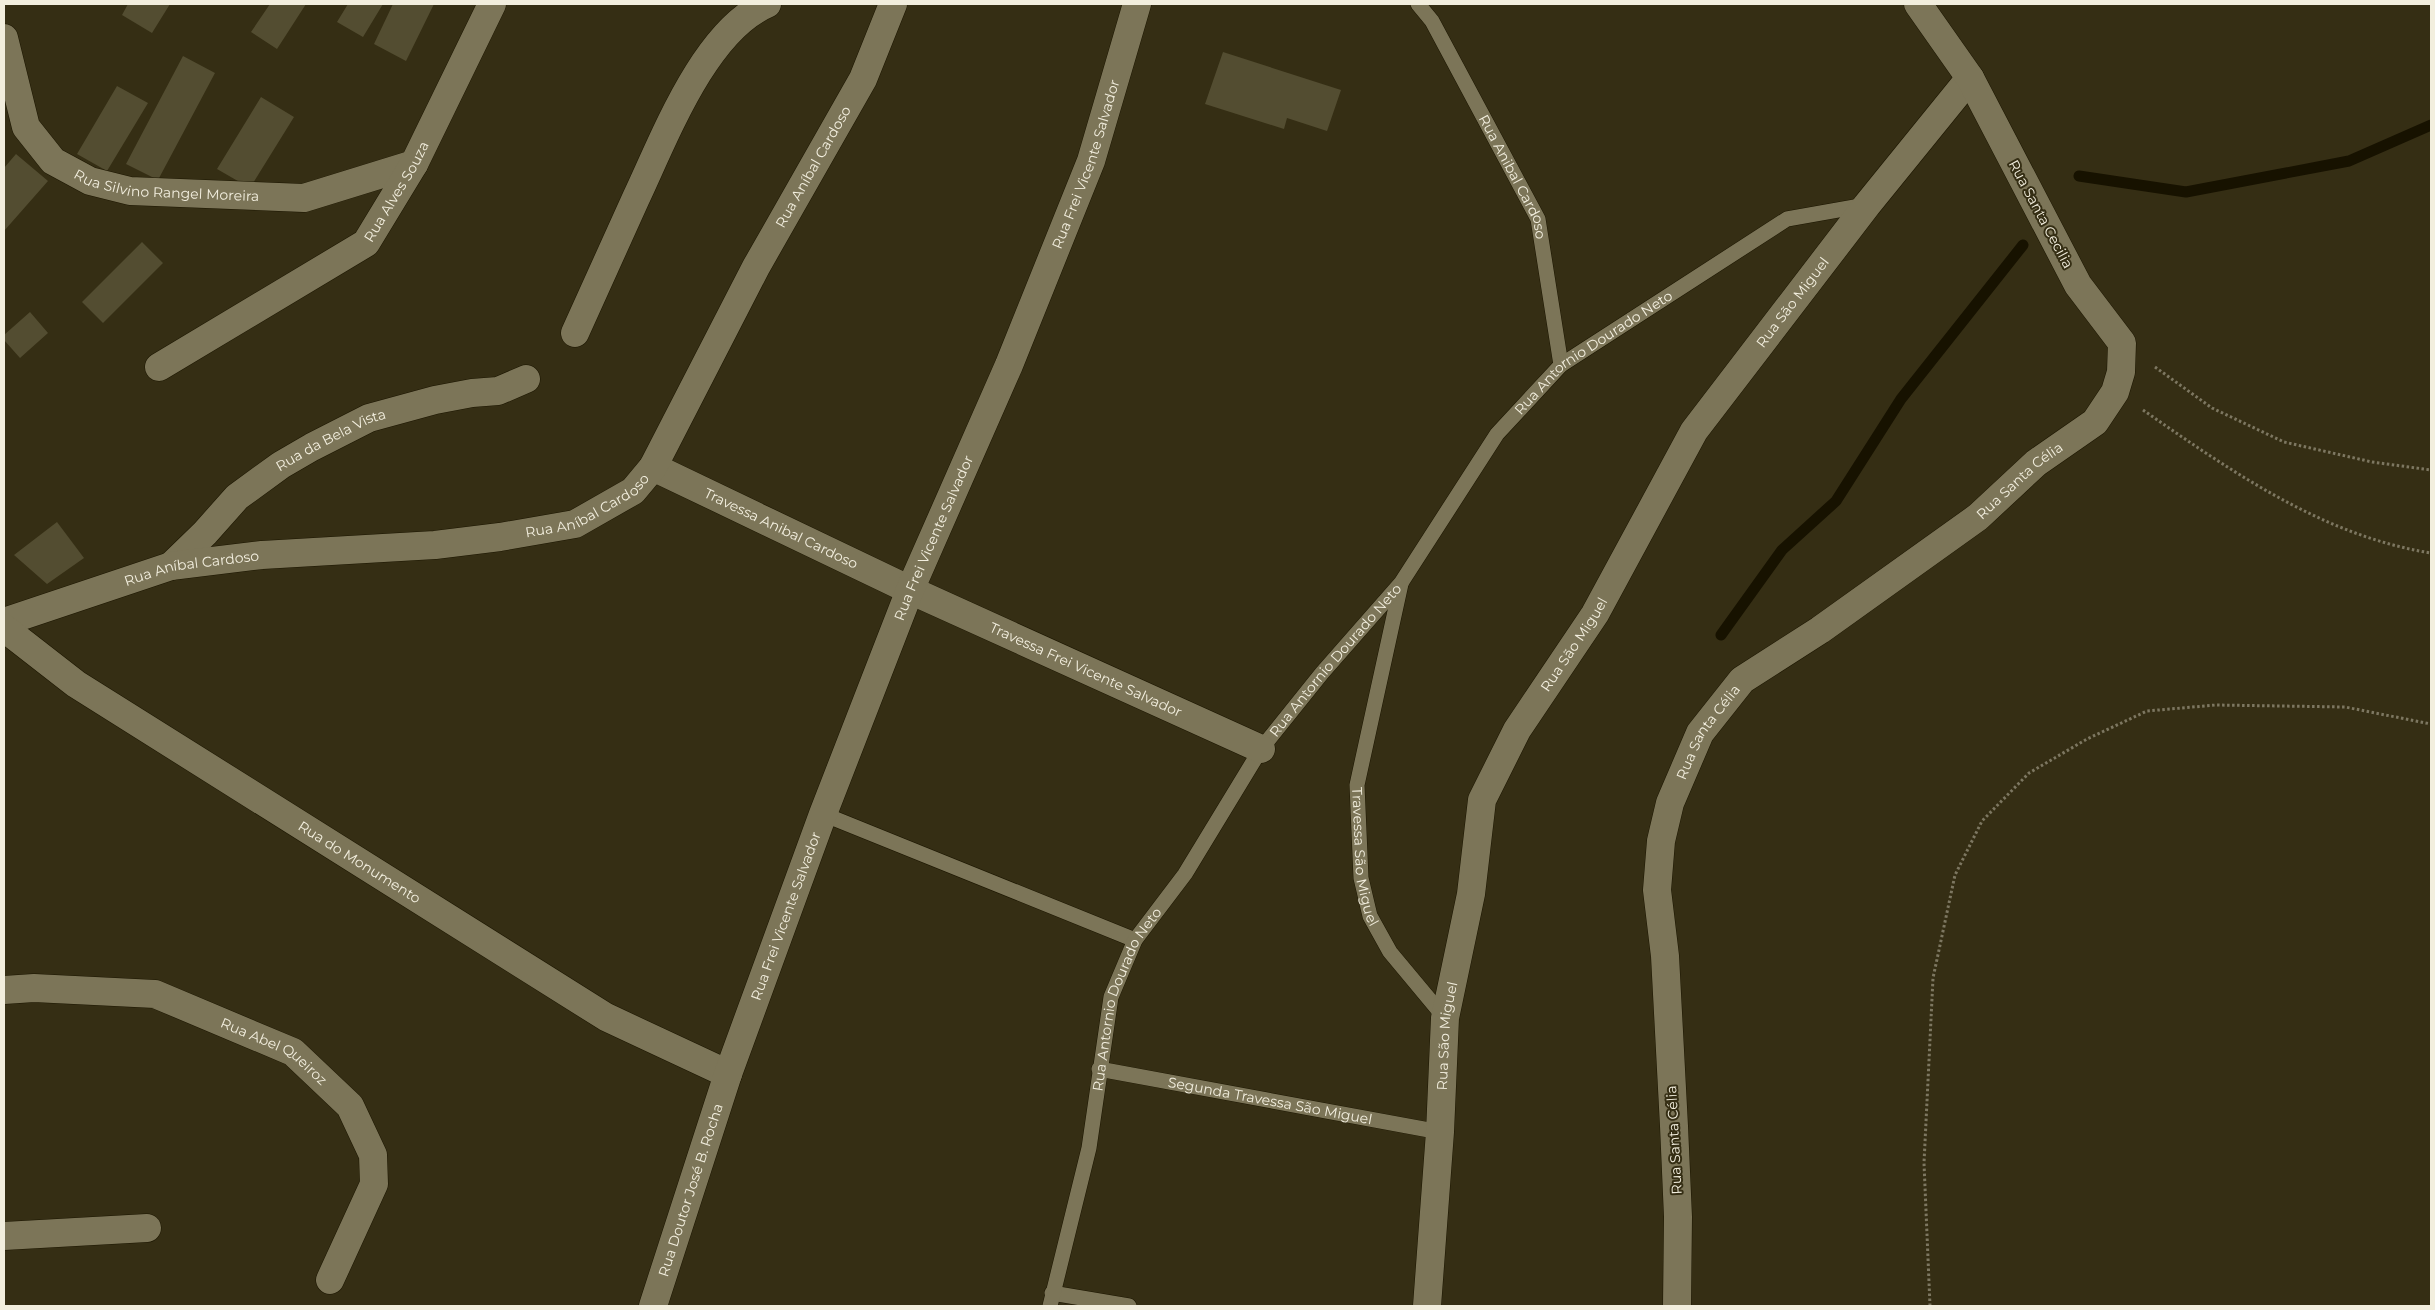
<svg xmlns="http://www.w3.org/2000/svg" width="2435" height="1310" viewBox="0 0 2435 1310" font-family="Montserrat,sans-serif">
<rect width="100%" height="100%" fill="#352e14"/>
<g fill="none" stroke-linecap="round" stroke-linejoin="round">
<!-- stream -->
<path stroke="#171200" stroke-width="11" d="M2079,176L2186,192L2349,161L2431,125
M1721,635L1782,550L1836,501L1901,399L2023,245"/>
</g>
<!-- building -->
<path fill="#534d31" d="M128,4H170L152,33L122,15Z
M270,4H306L277,49L251,32Z
M348,4H383L363,37L337,22Z
M393,4H434L406,61L374,44Z
M1223,52L1341,90L1327,131L1287,118L1284,129L1205,104Z
M183,56L215,73L158,180L126,164Z
M117,86L148,103L107,171L77,154Z
M261,97L294,117L250,188L217,169Z
M16,154L48,181L4,231V168Z
M142,242L163,263L103,323L82,302Z
M30,312L48,333L20,358L4,340V335Z
M57,522L84,558L47,584L14,555Z"/>
<g fill="none" stroke-linecap="round" stroke-linejoin="round">
<defs>
<g id="lane">
<path id="s1" d="M1418,4L1432,21L1538,219L1561,365"/>
<path id="s2" d="M1401,584L1357,785L1361,878L1370,916L1390,952L1445,1018"/>
<path d="M823,814L1135,940"/>
<path id="s3" d="M1099,1069L1440,1132"/>
<path d="M1052,1293L1129,1306"/>
<path id="s4" d="M1050,1306L1089,1148L1111,997L1135,940L1185,874L1261,749L1322,673L1401,583L1497,434L1561,365L1787,219L1866,205"/>
</g>
<g id="street">
<path id="s5" d="M4,38L26,127L53,161L90,181L130,191L304,198L414,164"/>
<path d="M575,333C595,288 616,243 636,198C664,139 704,31 767,4"/>
<path id="s6" d="M159,367L366,243L414,164L492,4"/>
<path id="s7" d="M653,467L910,590L1261,749"/>
<path id="s8" d="M171,566L205,533L237,497L281,465L312,447L369,418L435,400L472,393L498,391L526,379"/>
<path id="s9" d="M4,622L171,566L262,555L435,545L500,537L575,524L633,491L653,467L756,267L863,79L893,4"/>
<path id="s10" d="M4,628L76,684L606,1017L728,1074"/>
<path id="s11" d="M4,990L34,988L155,994L293,1052L350,1106L373,1155L374,1184L330,1280"/>
<path d="M4,1236L147,1228"/>
<path id="s12" d="M653,1306L728,1074L823,814L910,590L1009,365L1091,161L1137,4"/>
<path id="s13" d="M1427,1306L1440,1132L1445,1018L1471,894L1482,800L1517,730L1595,614L1694,431L1867,205L1970,78"/>
<path id="s14" d="M1677,1306L1678,1217L1674,1126L1665,956L1657,890L1661,841L1670,803L1700,733L1742,680L1820,630L1978,517L2036,463L2095,422L2115,392L2121,372L2122,343L2078,285L1970,78L1918,4"/>
</g>
</defs>
<!-- lane casing -->
<use href="#lane" stroke="#1c1600" stroke-width="16"/>
<!-- street casing -->
<use href="#street" stroke="#1c1600" stroke-width="29"/>
<!-- path -->
<path stroke="#7d7761" stroke-width="3" stroke-dasharray="2.5 2.5" stroke-linecap="butt" d="M2155,367L2212,408L2284,442L2372,462L2431,470
M2143,410C2231,471 2323,536 2431,553
M1930,1306L1924,1163L1933,978L1955,875L1982,821L2029,773L2087,739L2147,711L2216,705L2345,707L2431,724"/>
<!-- lane -->
<use href="#lane" stroke="#7c7558" stroke-width="15"/>
<!-- street -->
<use href="#street" stroke="#7c7558" stroke-width="28"/>
</g>
<g text-anchor="middle" dominant-baseline="central" stroke-width="4" stroke-linejoin="round" paint-order="stroke">
<!-- street labels -->
<g font-size="14" fill="#f2eede" stroke="#352e14">
<text stroke="none"><textPath href="#s12" startOffset="1222">Rua Frei Vicente Salvador</textPath></text>
<text stroke="none"><textPath href="#s9" startOffset="1021">Rua Aníbal Cardoso</textPath></text>
<text stroke="none"><textPath href="#s1" startOffset="198">Rua Anibal Cardoso</textPath></text>
<text stroke="none"><textPath href="#s5" startOffset="254">Rua Silvino Rangel Moreira</textPath></text>
<text stroke="none"><textPath href="#s6" startOffset="301">Rua Alves Souza</textPath></text>
<text transform="translate(2041 214) rotate(62)">Rua Santa Cecilia</text>
<text stroke="none"><textPath href="#s13" startOffset="1098">Rua São Miguel</textPath></text>
<text stroke="none"><textPath href="#s4" startOffset="1128">Rua Antornio Dourado Neto</textPath></text>
<text stroke="none"><textPath href="#s8" startOffset="206">Rua da Bela Vista</textPath></text>
<text stroke="none"><textPath href="#s14" startOffset="991">Rua Santa Célia</textPath></text>
<text stroke="none"><textPath href="#s9" startOffset="601">Rua Aníbal Cardoso</textPath></text>
<text stroke="none"><textPath href="#s7" startOffset="142">Travessa Anibal Cardoso</textPath></text>
<text stroke="none"><textPath href="#s12" startOffset="818">Rua Frei Vicente Salvador</textPath></text>
<text stroke="none"><textPath href="#s9" startOffset="196">Rua Aníbal Cardoso</textPath></text>
<text stroke="none"><textPath href="#s13" startOffset="691">Rua São Miguel</textPath></text>
<text stroke="none"><textPath href="#s4" startOffset="722">Rua Antornio Dourado Neto</textPath></text>
<text stroke="none"><textPath href="#s7" startOffset="478">Travessa Frei Vicente Salvador</textPath></text>
<text stroke="none"><textPath href="#s14" startOffset="586">Rua Santa Célia</textPath></text>
<text stroke="none"><textPath href="#s2" startOffset="278">Travessa São Miguel</textPath></text>
<text stroke="none"><textPath href="#s10" startOffset="426">Rua do Monumento</textPath></text>
<text stroke="none"><textPath href="#s12" startOffset="412">Rua Frei Vicente Salvador</textPath></text>
<text stroke="none"><textPath href="#s4" startOffset="318">Rua Antornio Dourado Neto</textPath></text>
<text stroke="none"><textPath href="#s13" startOffset="271">Rua São Miguel</textPath></text>
<text stroke="none"><textPath href="#s11" startOffset="284">Rua Abel Queiroz</textPath></text>
<text stroke="none"><textPath href="#s3" startOffset="174">Segunda Travessa São Miguel</textPath></text>
<text transform="translate(1674 1140) rotate(-93)">Rua Santa Célia</text>
<text stroke="none"><textPath href="#s12" startOffset="122">Rua Doutor José B. Rocha</textPath></text>
</g>
</g>
<!-- border -->
<rect width="2435" height="1310" fill="none" stroke="#f2eede" stroke-width="10"/>
</svg>
